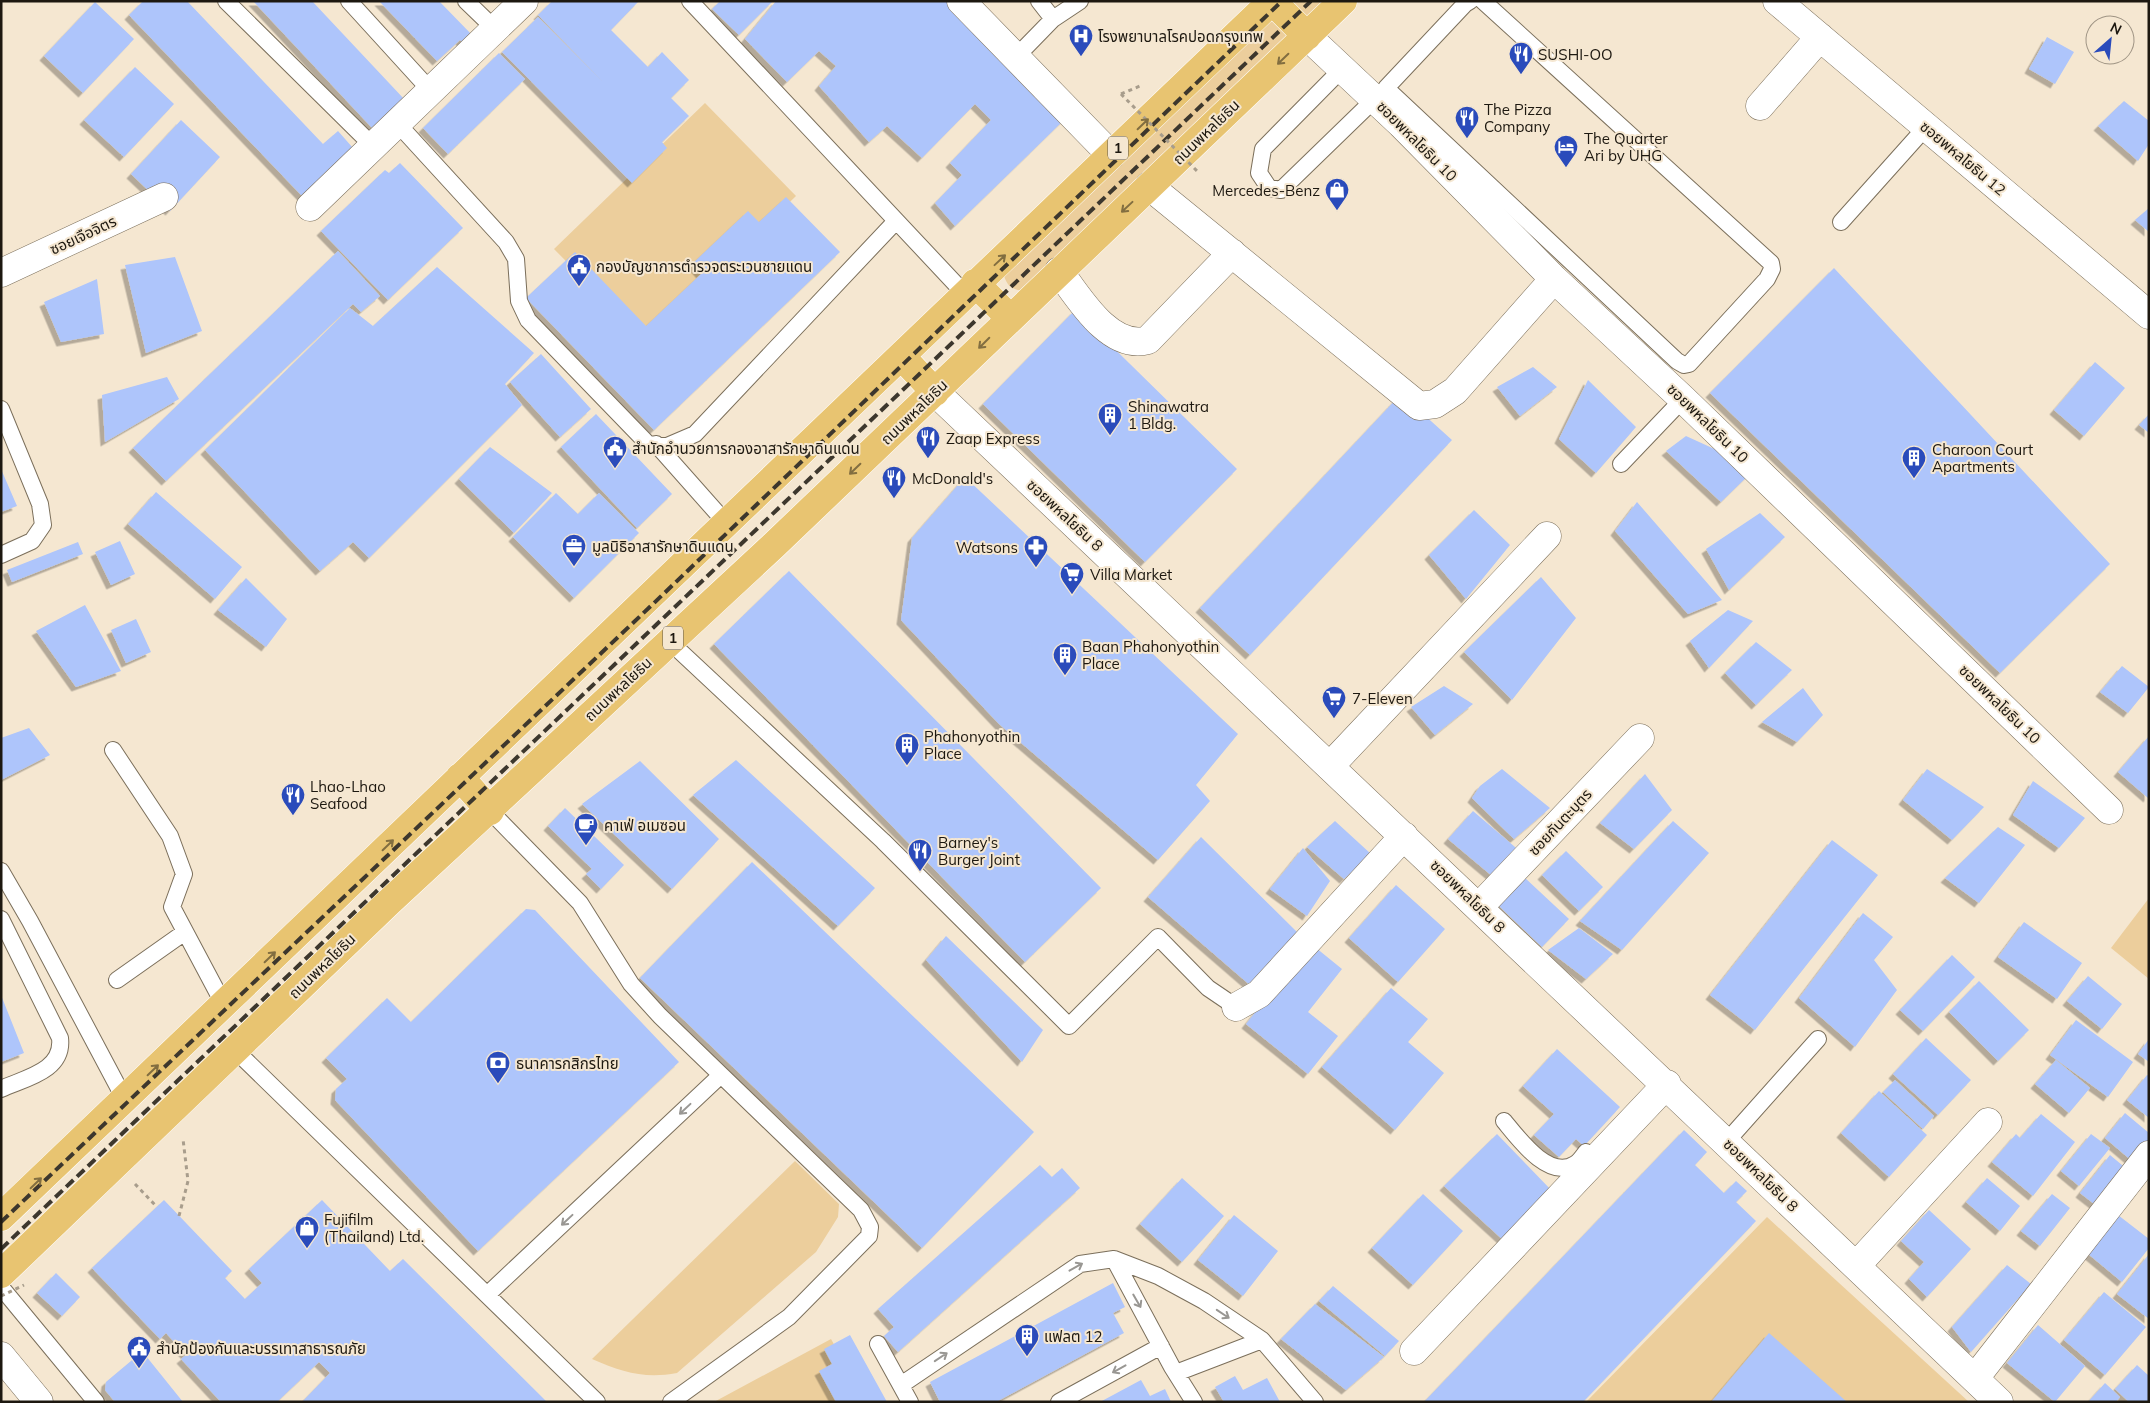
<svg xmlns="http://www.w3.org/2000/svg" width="2150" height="1403" viewBox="0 0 2150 1403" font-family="Mulish,'Noto Sans Thai',sans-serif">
<defs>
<filter id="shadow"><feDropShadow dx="-4.5" dy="4.5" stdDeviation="0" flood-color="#0004"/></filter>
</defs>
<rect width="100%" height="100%" fill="#f5e7d1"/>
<!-- green -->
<path fill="#ecce9c" d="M1287,1H1325L1025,291C1011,290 1006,285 1003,272Z
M705,103L796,196L646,342L554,249Z
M2149,898V979L2111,948Z
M795,1161L839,1204L838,1217L816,1252L677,1373C644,1379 622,1372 592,1359Z
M1767,1217L1969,1402H1586Z
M831,1339L866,1402H714Z"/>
<!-- building -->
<path fill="#aec5fb" filter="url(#shadow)" d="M143,1H187L323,144L338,131L353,148L302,196L129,15Z
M253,1H312L405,100L374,130Z
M379,1H439L474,37L465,45L460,40L437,61Z
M552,1H639L611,30L648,67L662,52L689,80L671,98L689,116L662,142L667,148L632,183L502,52L538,17L603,82L538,15Z
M720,1H773L739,35L712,9Z
M776,1H950L1065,119L955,226L935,203L962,175L950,163L991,120L975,104L922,158L887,126L869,142L819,86L836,66L819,51L787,82L745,39Z
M95,2L134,39L83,93L44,56Z
M2047,37L2074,52L2055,84L2029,69Z
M499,53L525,79L448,154L423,128Z
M135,67L174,104L124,157L84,120Z
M2124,101L2149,121V144L2138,161L2098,126Z
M181,120L220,157L170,211L131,174Z
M400,163L463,228L388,300L321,231L385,170L389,173Z
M786,197L840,252L654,430L526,298L575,252L646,326L701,274L692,264L748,211L759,222Z
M2149,208V232L2135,220Z
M338,251L380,296L361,312L353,304L166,481L133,448Z
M175,257L202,331L146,353L125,265Z
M437,267L534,353L505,384L522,405L369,558L353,542L320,571L205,450L350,308L373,326Z
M1834,268L2110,564L2000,673L1710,393Z
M97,279L104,334L61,342L44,302Z
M1075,310L1237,469L1145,562L983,404Z
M541,354L591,409L560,437L510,382Z
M2095,362L2125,388L2084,436L2054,410Z
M1533,367L1557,387L1520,416L1497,387Z
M167,377L179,399L105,442L102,395Z
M1588,380L1636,427L1596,473L1559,439Z
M1401,394L1452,440L1250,655L1200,608Z
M596,414L672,494L637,528L561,447Z
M2149,414V433L2139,425Z
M1686,436L1756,468L1721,502L1666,451Z
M490,447L552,493L514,533L459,479Z
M1,469L17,506L1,512Z
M965,477L1238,734L1196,785L1210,801L1158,860L999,724L901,620L912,538Z
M156,492L242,567L215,599L128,524Z
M556,493L578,514L599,493L639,533L574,598L513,537Z
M1637,502L1722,600L1688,614L1615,531Z
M1474,510L1510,545L1466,599L1429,555Z
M1760,513L1785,537L1729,590L1706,549Z
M120,541L135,574L111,585L95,552Z
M78,542L83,554L12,582L7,570Z
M789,571L1101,888L1025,962L714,644Z
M1541,577L1576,618L1512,700L1464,652Z
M246,578L287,619L266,647L218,610Z
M85,605L121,671L76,687L36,631Z
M1728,610L1753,621L1709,668L1690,641Z
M136,619L151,652L126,663L111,630Z
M1756,642L1792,670L1756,705L1725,673Z
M2122,666L2149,687L2128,713L2100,692Z
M1444,686L1473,704L1435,735L1411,707Z
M1803,688L1823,715L1797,742L1762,722Z
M29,728L50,755L1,780V738Z
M2149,736V796L2148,798L2118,772Z
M736,760L875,888L838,926L693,795Z
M640,761L719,839L672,889L582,804Z
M1502,769L1550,808L1514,839L1472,798L1480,786Z
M1927,769L1984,807L1952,840L1903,800Z
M1645,774L1672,810L1634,849L1600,823Z
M2033,781L2085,818L2059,848L2013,815Z
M565,808L624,865L601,889L586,874L592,869L548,826Z
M1473,811L1522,853L1498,881L1448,839Z
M1335,821L1371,854L1344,879L1307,847Z
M1673,821L1709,853L1622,950L1580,921Z
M1998,827L2025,845L1979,903L1945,878Z
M1201,837L1297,932L1251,986L1148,897Z
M1832,840L1878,875L1755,1030L1710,995Z
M1303,848L1330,881L1307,916L1270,889Z
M1566,851L1603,887L1579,911L1542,875Z
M752,862L1034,1132L922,1248L640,978Z
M1524,877L1569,919L1542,947L1498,905Z
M1396,885L1445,929L1398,982L1349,938Z
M526,909L535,910L679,1062L478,1251L335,1100L336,1089L347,1079L326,1058L387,998L411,1022Z
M1863,913L1893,937L1874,960L1897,990L1855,1047L1799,998Z
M2024,922L2082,963L2057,999L1998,957Z
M1579,928L1613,954L1586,979L1548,950Z
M946,936L1043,1030L1022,1062L926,960Z
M1310,943L1342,969L1308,1012L1338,1036L1308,1074L1246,1024Z
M1952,955L1975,977L1923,1031L1900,1010Z
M2088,976L2122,1004L2102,1029L2067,1001Z
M1979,981L2029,1030L1998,1061L1949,1012Z
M1391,988L1428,1019L1408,1042L1444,1073L1395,1130L1322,1067Z
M1,995L24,1053L1,1062Z
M2076,1020L2133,1062L2108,1097L2050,1055Z
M1926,1038L1971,1080L1938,1115L1893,1074Z
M2149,1039V1062L2138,1054Z
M1557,1049L1620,1107L1584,1146L1576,1139L1559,1157L1534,1135L1554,1114L1523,1086Z
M2056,1060L2090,1088L2069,1113L2035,1084Z
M2147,1075L2149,1076V1118L2127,1100Z
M1895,1080L1934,1116L1923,1129L1883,1092Z
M1879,1091L1927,1135L1889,1177L1841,1133Z
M2125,1113L2149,1133V1154L2139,1167L2105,1138Z
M2041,1114L2075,1142L2033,1196L1992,1162L2016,1134L2020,1138Z
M1684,1130L1707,1152L1695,1165L1724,1193L1736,1181L1747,1191L1736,1202L1756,1221L1583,1402H1424Z
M1497,1134L1555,1194L1502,1239L1444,1186Z
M2091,1134L2110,1148L2079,1186L2061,1171Z
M2110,1155L2128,1170L2098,1207L2080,1193Z
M1040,1165L1052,1177L1062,1168L1080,1188L898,1352L884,1336L894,1327L878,1309Z
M1182,1178L1224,1216L1182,1262L1140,1224Z
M1987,1178L2020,1206L2000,1231L1966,1202Z
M1423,1194L1463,1231L1413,1285L1372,1248Z
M2052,1194L2070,1208L2040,1246L2021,1231Z
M164,1200L232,1271L225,1278L245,1299L262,1283L249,1269L322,1200L390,1271L403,1259L547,1402H302L330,1373L319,1362L277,1402H221L181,1359L186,1355L166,1333L160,1339L92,1268Z
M1929,1210L1971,1249L1927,1297L1909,1279L1924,1262L1901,1241Z
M1234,1215L1278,1251L1243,1296L1198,1260Z
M2118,1215L2149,1239V1248L2122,1282L2087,1253Z
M2149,1254V1319L2117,1294Z
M2007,1265L2031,1284L1971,1352L1952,1327Z
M56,1273L80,1297L62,1316L37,1293Z
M1113,1283L1125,1307L1113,1313L1124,1333L996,1402H940L930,1382Z
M1333,1286L1399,1341L1385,1356L1319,1301Z
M2104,1292L2146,1327L2105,1375L2064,1340Z
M1315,1304L1384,1357L1346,1390L1281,1339Z
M2038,1325L2085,1366L2055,1402L2007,1363Z
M1769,1333L1847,1402H1711Z
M850,1335L887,1402H836L819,1371L832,1364L824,1349Z
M137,1356H146L183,1402H115L105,1390L106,1382Z
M2137,1365L2149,1376V1402H2129L2115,1389Z
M1235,1376L1243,1390L1267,1378L1280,1402H1224L1215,1387Z
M1141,1380L1150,1396L1165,1389L1171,1402H1100Z
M2105,1383L2120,1397L2116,1402H2088Z"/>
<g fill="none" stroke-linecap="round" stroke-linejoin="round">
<defs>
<path id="service" d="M226,1L373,146
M349,1L431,91
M466,1L495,29
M690,1L965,294
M1039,1L1053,19
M1470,1L1465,4L1386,88L1677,361L1684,365L1689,364L1767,279L1772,269L1771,263L1483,1
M1017,56L1053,19L1080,1
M1342,69L1263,149L1259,173L1269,188L1281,190L1380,94
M397,123L506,242L516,259L519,301L528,320L648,444L667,446L695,434L896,221
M1841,222L1926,127
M1,409L40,504L43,525L32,541L1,555
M656,444L726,523
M1621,464L1683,399
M669,641L883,841L1069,1026L1158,937L1208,988L1236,1007
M113,750L170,836L184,874L172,907L223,1003
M490,811L580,903L631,984L660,1016L861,1210L870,1227L869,1236L789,1317L671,1402
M1,871L30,921L124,1098
M1,919L60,1038C64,1071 25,1078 1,1089
M117,980L185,932
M235,1050L597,1402
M1504,1121C1518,1138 1549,1181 1575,1164C1579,1162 1583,1156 1586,1152
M1727,1141L1818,1039
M1114,1259L1172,1367L1194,1402
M1,1287L96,1402
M488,1294L721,1075
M878,1344L910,1402
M1176,1373L1262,1340
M901,1385L1080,1264L1114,1259L1158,1276L1204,1301L1262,1340L1315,1402
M1059,1402L1161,1346"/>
<path id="minor" d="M961,1L1111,155
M1777,1L2149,315
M1307,36L1401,124L1554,279L1683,399L2109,810
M1760,106L1820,37
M1149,186L1419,406L1435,404L1455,391L1554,279
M310,207L524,1
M1059,271C1079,298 1110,351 1148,340L1232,253
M1,273L164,197
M935,392L1999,1402
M1330,766L1547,536
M1479,907L1640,738
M1236,1007L1259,994L1404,836
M1856,1266L1988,1122
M1414,1351L1667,1084
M1,1356L39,1402
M1975,1378L2149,1155"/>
<path id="primary" d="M975,283L1010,318
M901,356L935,392
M460,777L490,811
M1,1217L1272,1L1307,36
M1,1274L389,902L773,546L1343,1"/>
</defs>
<!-- service casing -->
<use href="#service" stroke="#7b6f5b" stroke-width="18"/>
<!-- minor casing -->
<use href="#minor" stroke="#7b6f5b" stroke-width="29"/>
<!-- primary casing -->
<use href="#primary" stroke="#fff" stroke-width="29"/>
<!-- path -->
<path stroke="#a89d8c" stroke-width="3" stroke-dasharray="4 4" stroke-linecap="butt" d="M1121,94L1140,86
M135,1184L157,1207
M179,1216L188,1181L183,1139"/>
<!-- service -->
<use href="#service" stroke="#fff" stroke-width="16"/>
<!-- minor -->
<use href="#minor" stroke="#fff" stroke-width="28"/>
<!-- primary -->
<use href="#primary" stroke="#e8c471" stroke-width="28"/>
<!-- rail -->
<path stroke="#3d372d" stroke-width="4" stroke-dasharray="10 5" stroke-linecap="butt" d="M1,1222L654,603L1282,1
M1,1249L1311,1"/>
<!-- path-bridge -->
<path stroke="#a89d8c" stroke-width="3" stroke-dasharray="4 4" stroke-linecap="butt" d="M1121,94L1198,172
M1,1296L24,1285"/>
</g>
<!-- one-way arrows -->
<defs><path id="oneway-shaft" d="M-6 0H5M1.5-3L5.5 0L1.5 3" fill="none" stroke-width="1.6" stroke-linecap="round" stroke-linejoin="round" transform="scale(1.25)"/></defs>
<g stroke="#826e40">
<use href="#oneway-shaft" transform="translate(1283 59) rotate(136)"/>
<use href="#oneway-shaft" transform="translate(1143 124) rotate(-44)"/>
<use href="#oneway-shaft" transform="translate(1127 207) rotate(137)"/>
<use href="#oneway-shaft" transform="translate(1000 260) rotate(-43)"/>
<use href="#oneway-shaft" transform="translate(984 343) rotate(135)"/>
<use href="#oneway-shaft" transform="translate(855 469) rotate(136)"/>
<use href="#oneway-shaft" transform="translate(388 845) rotate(-44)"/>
<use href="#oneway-shaft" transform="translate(270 957) rotate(-44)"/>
<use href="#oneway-shaft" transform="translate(153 1070) rotate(-44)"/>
<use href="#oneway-shaft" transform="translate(36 1183) rotate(-44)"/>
</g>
<g stroke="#999793">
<use href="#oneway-shaft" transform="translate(685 1109) rotate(137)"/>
<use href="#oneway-shaft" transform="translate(567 1220) rotate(137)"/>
<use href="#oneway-shaft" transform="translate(1076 1267) rotate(-29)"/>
<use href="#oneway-shaft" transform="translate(1137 1301) rotate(60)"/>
<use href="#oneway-shaft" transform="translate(1223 1314) rotate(34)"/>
<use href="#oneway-shaft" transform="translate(941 1357) rotate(-34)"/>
<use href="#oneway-shaft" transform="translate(1119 1369) rotate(151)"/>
</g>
<!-- icons -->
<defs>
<symbol id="hospital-pin" viewBox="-11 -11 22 30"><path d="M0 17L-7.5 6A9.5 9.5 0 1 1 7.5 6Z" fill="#2a4bbb" stroke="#f5e7d1"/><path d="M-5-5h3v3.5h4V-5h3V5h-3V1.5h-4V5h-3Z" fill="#fff"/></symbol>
<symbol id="restaurant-pin" viewBox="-11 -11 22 30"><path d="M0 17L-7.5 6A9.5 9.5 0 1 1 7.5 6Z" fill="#2a4bbb" stroke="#f5e7d1"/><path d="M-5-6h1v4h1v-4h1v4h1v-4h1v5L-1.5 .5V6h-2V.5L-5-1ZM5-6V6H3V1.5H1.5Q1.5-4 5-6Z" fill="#fff"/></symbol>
<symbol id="hotel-pin" viewBox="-11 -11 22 30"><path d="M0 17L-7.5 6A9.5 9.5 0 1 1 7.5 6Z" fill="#2a4bbb" stroke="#f5e7d1"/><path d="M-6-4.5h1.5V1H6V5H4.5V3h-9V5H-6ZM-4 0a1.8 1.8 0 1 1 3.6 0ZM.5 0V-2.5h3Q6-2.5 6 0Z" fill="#fff"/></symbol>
<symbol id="shop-pin" viewBox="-11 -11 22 30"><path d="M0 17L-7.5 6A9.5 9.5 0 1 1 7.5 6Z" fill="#2a4bbb" stroke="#f5e7d1"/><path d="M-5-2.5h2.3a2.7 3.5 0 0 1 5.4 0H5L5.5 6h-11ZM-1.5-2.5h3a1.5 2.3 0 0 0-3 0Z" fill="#fff"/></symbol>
<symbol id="civic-pin" viewBox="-11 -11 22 30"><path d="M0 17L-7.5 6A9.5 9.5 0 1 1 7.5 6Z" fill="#2a4bbb" stroke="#f5e7d1"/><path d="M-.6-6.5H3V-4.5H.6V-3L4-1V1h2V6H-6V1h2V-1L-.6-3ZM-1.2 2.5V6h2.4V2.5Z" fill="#fff"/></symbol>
<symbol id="building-pin" viewBox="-11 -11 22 30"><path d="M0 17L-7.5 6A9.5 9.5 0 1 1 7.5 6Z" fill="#2a4bbb" stroke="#f5e7d1"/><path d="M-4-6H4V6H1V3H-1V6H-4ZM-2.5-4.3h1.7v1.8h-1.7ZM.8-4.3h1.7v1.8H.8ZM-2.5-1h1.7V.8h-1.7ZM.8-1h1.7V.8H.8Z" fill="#fff"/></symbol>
<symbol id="office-pin" viewBox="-11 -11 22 30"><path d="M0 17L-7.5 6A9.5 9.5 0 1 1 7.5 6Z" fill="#2a4bbb" stroke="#f5e7d1"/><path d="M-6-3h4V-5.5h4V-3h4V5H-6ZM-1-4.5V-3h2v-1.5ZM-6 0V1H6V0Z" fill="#fff"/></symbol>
<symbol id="pharmacy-pin" viewBox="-11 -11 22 30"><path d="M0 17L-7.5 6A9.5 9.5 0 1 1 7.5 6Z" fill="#2a4bbb" stroke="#f5e7d1"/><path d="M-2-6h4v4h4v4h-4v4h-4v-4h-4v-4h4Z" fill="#fff"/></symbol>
<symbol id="supermarket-pin" viewBox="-11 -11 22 30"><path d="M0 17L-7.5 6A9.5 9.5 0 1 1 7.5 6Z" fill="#2a4bbb" stroke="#f5e7d1"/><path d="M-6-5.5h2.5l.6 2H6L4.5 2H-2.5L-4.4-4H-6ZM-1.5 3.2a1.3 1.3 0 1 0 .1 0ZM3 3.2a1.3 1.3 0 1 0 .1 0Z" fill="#fff"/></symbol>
<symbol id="cafe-pin" viewBox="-11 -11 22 30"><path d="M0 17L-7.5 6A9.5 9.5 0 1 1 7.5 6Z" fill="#2a4bbb" stroke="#f5e7d1"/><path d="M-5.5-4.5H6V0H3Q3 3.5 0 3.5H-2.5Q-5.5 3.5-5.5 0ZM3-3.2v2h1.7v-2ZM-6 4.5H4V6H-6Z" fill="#fff"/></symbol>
<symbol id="bank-pin" viewBox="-11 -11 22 30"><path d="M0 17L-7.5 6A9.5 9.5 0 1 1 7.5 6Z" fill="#2a4bbb" stroke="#f5e7d1"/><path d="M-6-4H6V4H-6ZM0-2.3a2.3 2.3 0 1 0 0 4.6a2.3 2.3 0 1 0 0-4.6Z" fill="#fff"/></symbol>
</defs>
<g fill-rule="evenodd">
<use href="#hospital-pin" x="1067" y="22" width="28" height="38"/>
<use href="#restaurant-pin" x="1507" y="40" width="28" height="38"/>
<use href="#restaurant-pin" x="1453" y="104" width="28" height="38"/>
<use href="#hotel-pin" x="1552" y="133" width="28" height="38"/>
<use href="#shop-pin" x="1323" y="176" width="28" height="38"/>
<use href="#civic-pin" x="565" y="252" width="28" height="38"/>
<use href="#building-pin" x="1096" y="401" width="28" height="38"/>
<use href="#restaurant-pin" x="914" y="424" width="28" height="38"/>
<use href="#civic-pin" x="601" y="434" width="28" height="38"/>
<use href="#building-pin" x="1900" y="444" width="28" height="38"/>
<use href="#restaurant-pin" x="880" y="464" width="28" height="38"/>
<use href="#office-pin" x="560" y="532" width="28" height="38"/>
<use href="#pharmacy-pin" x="1022" y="533" width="28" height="38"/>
<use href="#supermarket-pin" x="1058" y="560" width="28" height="38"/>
<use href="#building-pin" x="1051" y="641" width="28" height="38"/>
<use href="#supermarket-pin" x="1320" y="684" width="28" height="38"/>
<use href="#building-pin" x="893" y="731" width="28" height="38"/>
<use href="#restaurant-pin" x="279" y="781" width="28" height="38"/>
<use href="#cafe-pin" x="572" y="811" width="28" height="38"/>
<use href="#restaurant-pin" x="906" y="837" width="28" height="38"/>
<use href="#bank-pin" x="484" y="1049" width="28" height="38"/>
<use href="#shop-pin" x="293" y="1214" width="28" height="38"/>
<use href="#building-pin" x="1013" y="1322" width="28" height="38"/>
<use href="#civic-pin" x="125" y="1334" width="28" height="38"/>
</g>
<g text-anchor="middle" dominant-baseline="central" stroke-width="4" stroke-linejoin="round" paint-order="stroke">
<!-- shield labels -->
<g fill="#f5e7d1" stroke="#5e564a" stroke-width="1">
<rect x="1108" y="136.5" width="20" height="23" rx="4"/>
<rect x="663" y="626.5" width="20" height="23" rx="4"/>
</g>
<g font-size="14" font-weight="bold" fill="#1d1810">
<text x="1118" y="148">1</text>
<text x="673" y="638">1</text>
</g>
<!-- poi labels -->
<g font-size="15" fill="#1d1810" stroke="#f5e7d1" text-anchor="start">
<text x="1098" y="36">โรงพยาบาลโรคปอดกรุงเทพ</text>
<text x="1538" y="54">SUSHI-OO</text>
<text x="1484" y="109">The Pizza<tspan x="1484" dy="17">Company</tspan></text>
<text x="1584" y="138">The Quarter<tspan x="1584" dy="17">Ari by UHG</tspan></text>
<text x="1320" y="190" text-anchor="end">Mercedes-Benz</text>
<text x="596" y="266">กองบัญชาการตำรวจตระเวนชายแดน</text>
<text x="1128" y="406">Shinawatra<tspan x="1128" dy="17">1 Bldg.</tspan></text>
<text x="946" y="438">Zaap Express</text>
<text x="632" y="448">สำนักอำนวยการกองอาสารักษาดินแดน</text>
<text x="1932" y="449">Charoon Court<tspan x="1932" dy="17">Apartments</tspan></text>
<text x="912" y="478">McDonald's</text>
<text x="592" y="546">มูลนิธิอาสารักษาดินแดน</text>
<text x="1018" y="547" text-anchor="end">Watsons</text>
<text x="1090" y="574">Villa Market</text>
<text x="1082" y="646">Baan Phahonyothin<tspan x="1082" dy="17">Place</tspan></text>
<text x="1352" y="698">7-Eleven</text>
<text x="924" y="736">Phahonyothin<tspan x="924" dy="17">Place</tspan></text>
<text x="310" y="786">Lhao-Lhao<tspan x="310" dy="17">Seafood</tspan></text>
<text x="604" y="825">คาเฟ่ อเมซอน</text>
<text x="938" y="842">Barney's<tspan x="938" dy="17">Burger Joint</tspan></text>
<text x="516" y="1063">ธนาคารกสิกรไทย</text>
<text x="324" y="1219">Fujifilm<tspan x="324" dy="17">(Thailand) Ltd.</tspan></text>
<text x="1044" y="1336">แฟลต 12</text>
<text x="156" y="1348">สำนักป้องกันและบรรเทาสาธารณภัย</text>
</g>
<!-- street labels -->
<g font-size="15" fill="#1d1810" stroke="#f5e7d1">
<text transform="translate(1206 132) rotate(-44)">ถนนพหลโยธิน</text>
<text transform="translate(1417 141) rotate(45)">ซอยพหลโยธิน 10</text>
<text transform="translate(1963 158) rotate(40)">ซอยพหลโยธิน 12</text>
<text transform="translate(83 235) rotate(-25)">ซอยเจือจิตร</text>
<text transform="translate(914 412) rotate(-44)">ถนนพหลโยธิน</text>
<text transform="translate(1708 423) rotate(44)">ซอยพหลโยธิน 10</text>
<text transform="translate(1065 515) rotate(43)">ซอยพหลโยธิน 8</text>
<text transform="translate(618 689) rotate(-43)">ถนนพหลโยธิน</text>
<text transform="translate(2000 704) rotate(44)">ซอยพหลโยธิน 10</text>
<text transform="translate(1560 822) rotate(-47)">ซอยกันตะบุตร</text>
<text transform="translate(1468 896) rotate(44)">ซอยพหลโยธิน 8</text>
<text transform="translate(322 966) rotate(-44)">ถนนพหลโยธิน</text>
<text transform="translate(1761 1175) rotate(44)">ซอยพหลโยธิน 8</text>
</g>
</g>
<!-- border -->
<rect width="2150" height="1403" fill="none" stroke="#1d1810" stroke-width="5"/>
<!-- north arrow -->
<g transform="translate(2110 40) rotate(27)"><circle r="24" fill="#f5e7d1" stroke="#9f9484"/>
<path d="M0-4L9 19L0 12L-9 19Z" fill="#2a4bbb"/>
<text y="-8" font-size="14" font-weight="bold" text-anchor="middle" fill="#1d1810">N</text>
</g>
</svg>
